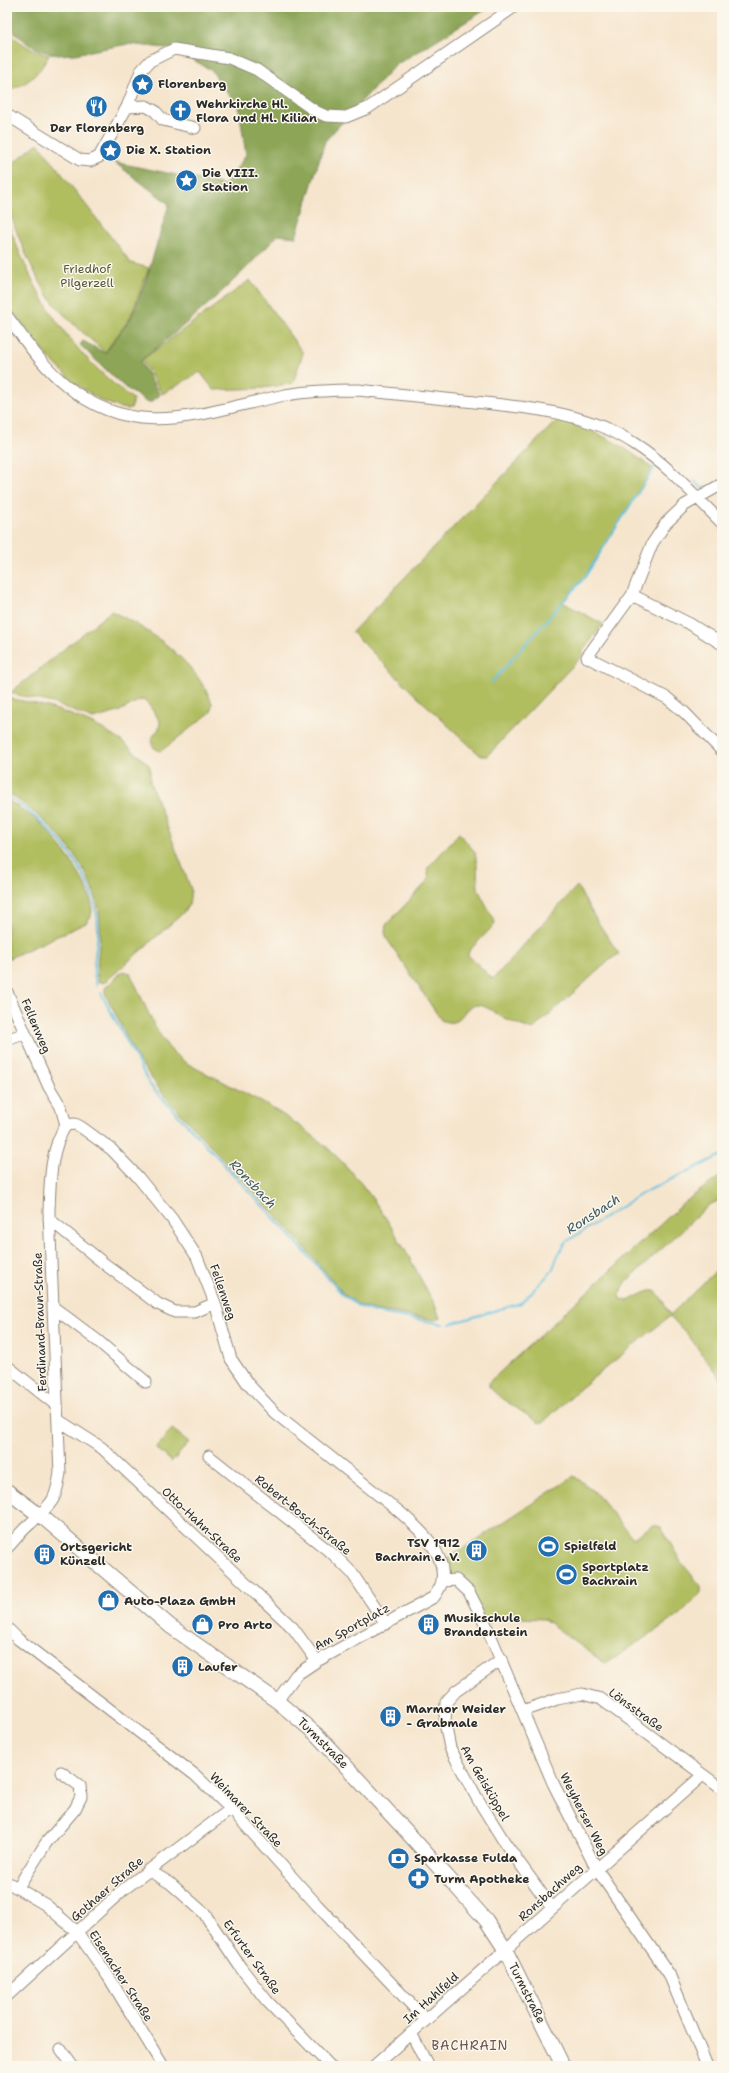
<svg xmlns="http://www.w3.org/2000/svg" width="729" height="2073" viewBox="0 0 729 2073" font-family="'Shantell Sans',sans-serif">
<rect width="100%" height="100%" fill="#fbf7ec"/>
<filter id="ink" filterUnits="userSpaceOnUse"><feTurbulence type="fractalNoise" baseFrequency=".025" numOctaves="2"/><feDisplacementMap in="SourceGraphic" scale="8" xChannelSelector="R" yChannelSelector="G"/><feConvolveMatrix kernelMatrix="1 2 1 2 8 2 1 2 1" color-interpolation-filters="sRGB"/></filter>
<filter id="wash" filterUnits="userSpaceOnUse"><feTurbulence type="fractalNoise" baseFrequency=".012" numOctaves="4" result="noise"/><feDisplacementMap in="SourceGraphic" scale="16" xChannelSelector="R" yChannelSelector="G"/><feGaussianBlur stdDeviation="0.9" result="paint"/><feColorMatrix in="noise" values="0 0 0 0 0 0 0 0 0 0 0 0 0 0 0 0 0 1.4 0 .05"/><feComposite in="paint" operator="in"/></filter>
<g filter="url(#wash)">
<rect width="100%" height="100%" fill="#f6e5cd"/>
<!-- green -->
<path fill="#b1be60" stroke="#6e7446" d="M7,30C18,42 33,52 49,55C40,73 27,86 7,90Z
M38,143L131,263L149,268L130,318L105,352C89,338 72,324 58,308C40,290 10,224 7,198C6,188 7,178 7,168Z
M7,220C34,295 68,351 133,399L132,407L128,409L121,408L102,401L74,383L47,356L7,304Z
M250,280L303,353L293,383L263,388L214,390L200,372L162,394L142,360Z
M559,421C594,428 626,447 653,469L585,576L562,602L603,624L582,652L584,654L487,756H481L412,692L352,632L554,423Z
M111,611C151,630 195,660 212,703L211,712L161,751C147,748 151,736 159,729L160,721L146,701L140,700L118,712L93,719L53,703L10,693Z
M7,698C54,706 105,722 140,757C143,760 148,763 150,767V782L191,889L189,905L182,914L104,983L98,981C94,968 102,939 100,921C96,866 50,821 7,792Z
M7,800C18,807 30,814 40,823C56,838 99,893 91,916C90,918 87,921 86,923L7,959Z
M459,833L475,852L477,865L478,889L495,922L494,925L469,951L468,955L493,979L577,886L597,921L619,954L611,959L532,1030C523,1026 514,1023 505,1019C497,1015 487,1005 477,1005C461,1005 463,1030 441,1020L387,939L385,932L386,925L425,884L429,878L427,869Z
M123,971L130,973C141,995 154,1030 169,1048C185,1067 211,1074 231,1086C263,1102 296,1121 323,1144C374,1187 404,1248 435,1305L440,1318L435,1320L374,1310L359,1305L345,1295L290,1231L165,1097L137,1058L105,993V988Z
M722,1175V1199L709,1205L627,1281L619,1294L620,1299L628,1301C658,1285 655,1286 670,1315L722,1265V1381L688,1335L670,1316L577,1391L541,1424L501,1398L489,1387V1382L499,1373L687,1200Z
M172,1429L189,1442L172,1462L156,1448Z
M574,1476L594,1491L633,1538L653,1525L661,1527L681,1562L701,1586V1593L680,1614L606,1664L544,1619L498,1617L486,1625L462,1584L442,1581L441,1563Z"/>
<!-- forest -->
<path fill="#8ca556" stroke="#5c6840" d="M7,7H490L394,66L325,141L296,237L278,235C236,281 190,322 140,361L160,395L151,402H146L122,385L80,345L83,341L105,353L131,318L145,283L169,204L114,162L225,185L246,155L239,108L211,70L174,49L128,44L75,54L58,55L42,51L28,44L7,26Z"/>
<g fill="none" stroke-linecap="round" stroke-linejoin="round">
<!-- stream -->
<path stroke="#64c2e2" stroke-width="2" d="M694,481L702,488L707,487
M492,682L585,577L655,466
M7,796C51,824 96,872 98,928C98,945 90,969 97,985
M101,993L150,1085L288,1233L344,1296L358,1306L374,1312L443,1324
M450,1324L521,1303L552,1271L558,1255L566,1242L643,1193L722,1155"/>
</g>
</g>
<g filter="url(#ink)">
<g fill="none" stroke-linecap="round" stroke-linejoin="round">
<defs>
<path id="minor" d="M127,107L146,106L155,111L163,120L195,128
M7,115L80,160L90,161L99,157L127,107L141,71L150,61L174,49L229,58L257,70L315,111L326,116L346,117L368,108L514,7
M7,316C25,340 42,366 66,385C136,444 206,411 285,395C309,391 333,390 358,390C397,394 436,398 475,402C530,408 587,412 635,444C668,465 694,495 722,523
M722,484L685,505L666,523L652,544L632,595L587,657L667,698L684,712L722,751
M632,595L690,624L722,644
M7,992L49,1087L61,1107L66,1125
M7,1040L25,1033
M66,1125L75,1124L81,1127L111,1149L137,1176L172,1219L197,1257L215,1303L231,1359L248,1384L275,1413L401,1513C420,1530 446,1552 442,1580C442,1586 437,1592 434,1597L317,1661L296,1675L277,1701
M49,1219L106,1265L158,1304L175,1312H195L215,1303
M53,1307L98,1341L146,1382
M7,1366L56,1405
M58,1420L102,1448L293,1628L317,1661
M209,1456L334,1555L352,1573L386,1624
M7,1548C15,1540 22,1530 31,1523C52,1502 55,1504 60,1473L49,1212C50,1183 50,1149 66,1125
M442,1581L456,1580L469,1592L486,1625L553,1783L596,1868L669,1974L707,2066
M7,1628L18,1639L195,1775L231,1809L317,1905L426,2020
M502,1659L456,1691L446,1702L445,1723L450,1748L477,1798L505,1843L552,1908
M523,1711L557,1699L582,1694L601,1699L722,1789
M148,1870L170,1883L204,1913L241,1968L267,2001L330,2066
M7,1882L46,1905L77,1932L108,1976L163,2066
M18,1887L46,1843L75,1809L81,1797L80,1786L61,1772
M7,1996L124,1889L231,1809
M411,2033L428,2066
M61,2049L73,2066
M374,2066L703,1775"/>
<path id="major" d="M7,1491L46,1520L170,1626L277,1701L316,1734L407,1832L486,1920L505,1949L563,2066"/>
</defs>
<!-- minor casing -->
<use href="#minor" stroke="#90887c" stroke-width="13"/>
<!-- major casing -->
<use href="#major" stroke="#90887c" stroke-width="16"/>
<!-- minor -->
<use href="#minor" stroke="#fff" stroke-width="11"/>
<!-- major -->
<use href="#major" stroke="#fff" stroke-width="14"/>
</g>
</g>
<!-- icons -->
<defs>
<symbol id="sight-disc" viewBox="-11 -11 22 22"><circle r="9.5" fill="#1f6fb2" stroke="#fbf7ec"/><path d="M0-6L1.8-2.2L6-1.7L2.9 1.2L3.7 5.4L0 3.3L-3.7 5.4L-2.9 1.2L-6-1.7L-1.8-2.2Z" fill="#fff"/></symbol>
<symbol id="restaurant-disc" viewBox="-11 -11 22 22"><circle r="9.5" fill="#1f6fb2" stroke="#fbf7ec"/><path d="M-5-6h1v4h1v-4h1v4h1v-4h1v5L-1.5 .5V6h-2V.5L-5-1ZM5-6V6H3V1.5H1.5Q1.5-4 5-6Z" fill="#fff"/></symbol>
<symbol id="church-disc" viewBox="-11 -11 22 22"><circle r="9.5" fill="#1f6fb2" stroke="#fbf7ec"/><path d="M-1.2-6h2.4v3.5h3.3v2.4h-3.3V6h-2.4V-.1h-3.3v-2.4h3.3Z" fill="#fff"/></symbol>
<symbol id="stadium-disc" viewBox="-11 -11 22 22"><circle r="9.5" fill="#1f6fb2" stroke="#fbf7ec"/><path d="M0-5a6.5 5 0 1 0 0 10a6.5 5 0 1 0 0-10ZM-3.5-1.8h7v3.6h-7Z" fill="#fff"/></symbol>
<symbol id="building-disc" viewBox="-11 -11 22 22"><circle r="9.5" fill="#1f6fb2" stroke="#fbf7ec"/><path d="M-4-6H4V6H1V3H-1V6H-4ZM-2.5-4.3h1.7v1.8h-1.7ZM.8-4.3h1.7v1.8H.8ZM-2.5-1h1.7V.8h-1.7ZM.8-1h1.7V.8H.8Z" fill="#fff"/></symbol>
<symbol id="shop-disc" viewBox="-11 -11 22 22"><circle r="9.5" fill="#1f6fb2" stroke="#fbf7ec"/><path d="M-5-2.5h2.3a2.7 3.5 0 0 1 5.4 0H5L5.5 6h-11ZM-1.5-2.5h3a1.5 2.3 0 0 0-3 0Z" fill="#fff"/></symbol>
<symbol id="bank-disc" viewBox="-11 -11 22 22"><circle r="9.5" fill="#1f6fb2" stroke="#fbf7ec"/><path d="M-6-4H6V4H-6ZM0-2.3a2.3 2.3 0 1 0 0 4.6a2.3 2.3 0 1 0 0-4.6Z" fill="#fff"/></symbol>
<symbol id="pharmacy-disc" viewBox="-11 -11 22 22"><circle r="9.5" fill="#1f6fb2" stroke="#fbf7ec"/><path d="M-2-6h4v4h4v4h-4v4h-4v-4h-4v-4h4Z" fill="#fff"/></symbol>
</defs>
<g fill-rule="evenodd">
<use href="#sight-disc" x="130" y="72" width="25" height="25"/>
<use href="#restaurant-disc" x="84" y="94" width="25" height="25"/>
<use href="#church-disc" x="168" y="98" width="25" height="25"/>
<use href="#sight-disc" x="98" y="138" width="25" height="25"/>
<use href="#sight-disc" x="174" y="168" width="25" height="25"/>
<use href="#stadium-disc" x="536" y="1534" width="25" height="25"/>
<use href="#building-disc" x="464" y="1538" width="25" height="25"/>
<use href="#building-disc" x="32" y="1542" width="25" height="25"/>
<use href="#stadium-disc" x="554" y="1562" width="25" height="25"/>
<use href="#shop-disc" x="96" y="1588" width="25" height="25"/>
<use href="#shop-disc" x="190" y="1612" width="25" height="25"/>
<use href="#building-disc" x="416" y="1612" width="25" height="25"/>
<use href="#building-disc" x="170" y="1654" width="25" height="25"/>
<use href="#building-disc" x="378" y="1704" width="25" height="25"/>
<use href="#bank-disc" x="386" y="1846" width="25" height="25"/>
<use href="#pharmacy-disc" x="406" y="1866" width="25" height="25"/>
</g>
<g text-anchor="middle" dominant-baseline="central" stroke-width="3" stroke-linejoin="round" paint-order="stroke">
<!-- poi labels -->
<g font-size="12" font-weight="bold" fill="#2b2b2b" stroke="#fbf7ec" text-anchor="start">
<text x="158" y="84">Florenberg</text>
<text x="196" y="104">Wehrkirche Hl.<tspan x="196" dy="14">Flora und Hl. Kilian</tspan></text>
<text x="97" y="128" text-anchor="middle">Der Florenberg</text>
<text x="126" y="150">Die X. Station</text>
<text x="202" y="173">Die VIII.<tspan x="202" dy="14">Station</tspan></text>
<text x="460" y="1543" text-anchor="end">TSV 1912<tspan x="460" dy="14">Bachrain e. V.</tspan></text>
<text x="564" y="1546">Spielfeld</text>
<text x="60" y="1547">Ortsgericht<tspan x="60" dy="14">Künzell</tspan></text>
<text x="582" y="1567">Sportplatz<tspan x="582" dy="14">Bachrain</tspan></text>
<text x="124" y="1601">Auto-Plaza GmbH</text>
<text x="444" y="1618">Musikschule<tspan x="444" dy="14">Brandenstein</tspan></text>
<text x="218" y="1625">Pro Arto</text>
<text x="198" y="1667">Laufer</text>
<text x="406" y="1709">Marmor Weider<tspan x="406" dy="14">- Grabmale</tspan></text>
<text x="414" y="1858">Sparkasse Fulda</text>
<text x="434" y="1879">Turm Apotheke</text>
</g>
<!-- park labels -->
<g font-size="12" fill="#53573b" stroke="#fbf7ec">
<text x="87" y="269">Friedhof<tspan x="87" dy="14">Pilgerzell</tspan></text>
</g>
<!-- street labels -->
<g font-size="12" fill="#2b2b2b" stroke="#fbf7ec">
<text transform="translate(36 1026) rotate(67)">Fellenweg</text>
<text transform="translate(223 1292) rotate(71)">Fellenweg</text>
<text transform="translate(40 1322) rotate(-92)">Ferdinand-Braun-Straße</text>
<text transform="translate(303 1515) rotate(39)">Robert-Bosch-Straße</text>
<text transform="translate(202 1525) rotate(43)">Otto-Hahn-Straße</text>
<text transform="translate(352 1627) rotate(-29)">Am Sportplatz</text>
<text transform="translate(636 1710) rotate(36)">Lönsstraße</text>
<text transform="translate(323 1743) rotate(45)">Turmstraße</text>
<text transform="translate(485 1783) rotate(60)">Am Geisküppel</text>
<text transform="translate(246 1810) rotate(46)">Weimarer Straße</text>
<text transform="translate(584 1814) rotate(63)">Weyherser Weg</text>
<text transform="translate(107 1889) rotate(-41)">Gothaer Straße</text>
<text transform="translate(550 1892) rotate(-42)">Ronsbachweg</text>
<text transform="translate(252 1957) rotate(54)">Erfurter Straße</text>
<text transform="translate(121 1976) rotate(57)">Eisenacher Straße</text>
<text transform="translate(527 1993) rotate(63)">Turmstraße</text>
<text transform="translate(431 1998) rotate(-42)">Im Hahlfeld</text>
</g>
<!-- water labels -->
<g font-size="13" font-style="italic" fill="#3c5862" stroke="#fbf7ec">
<text transform="translate(253 1184) rotate(47)">Ronsbach</text>
<text transform="translate(593 1214) rotate(-33)">Ronsbach</text>
</g>
<!-- neighbourhood labels -->
<g font-size="13" letter-spacing="1" fill="#6b5451" stroke="#fbf7ec">
<text x="470" y="2045">BACHRAIN</text>
</g>
</g>
<!-- margin -->
<rect width="729" height="2073" fill="none" stroke="#fbf7ec" stroke-width="24"/>
</svg>
